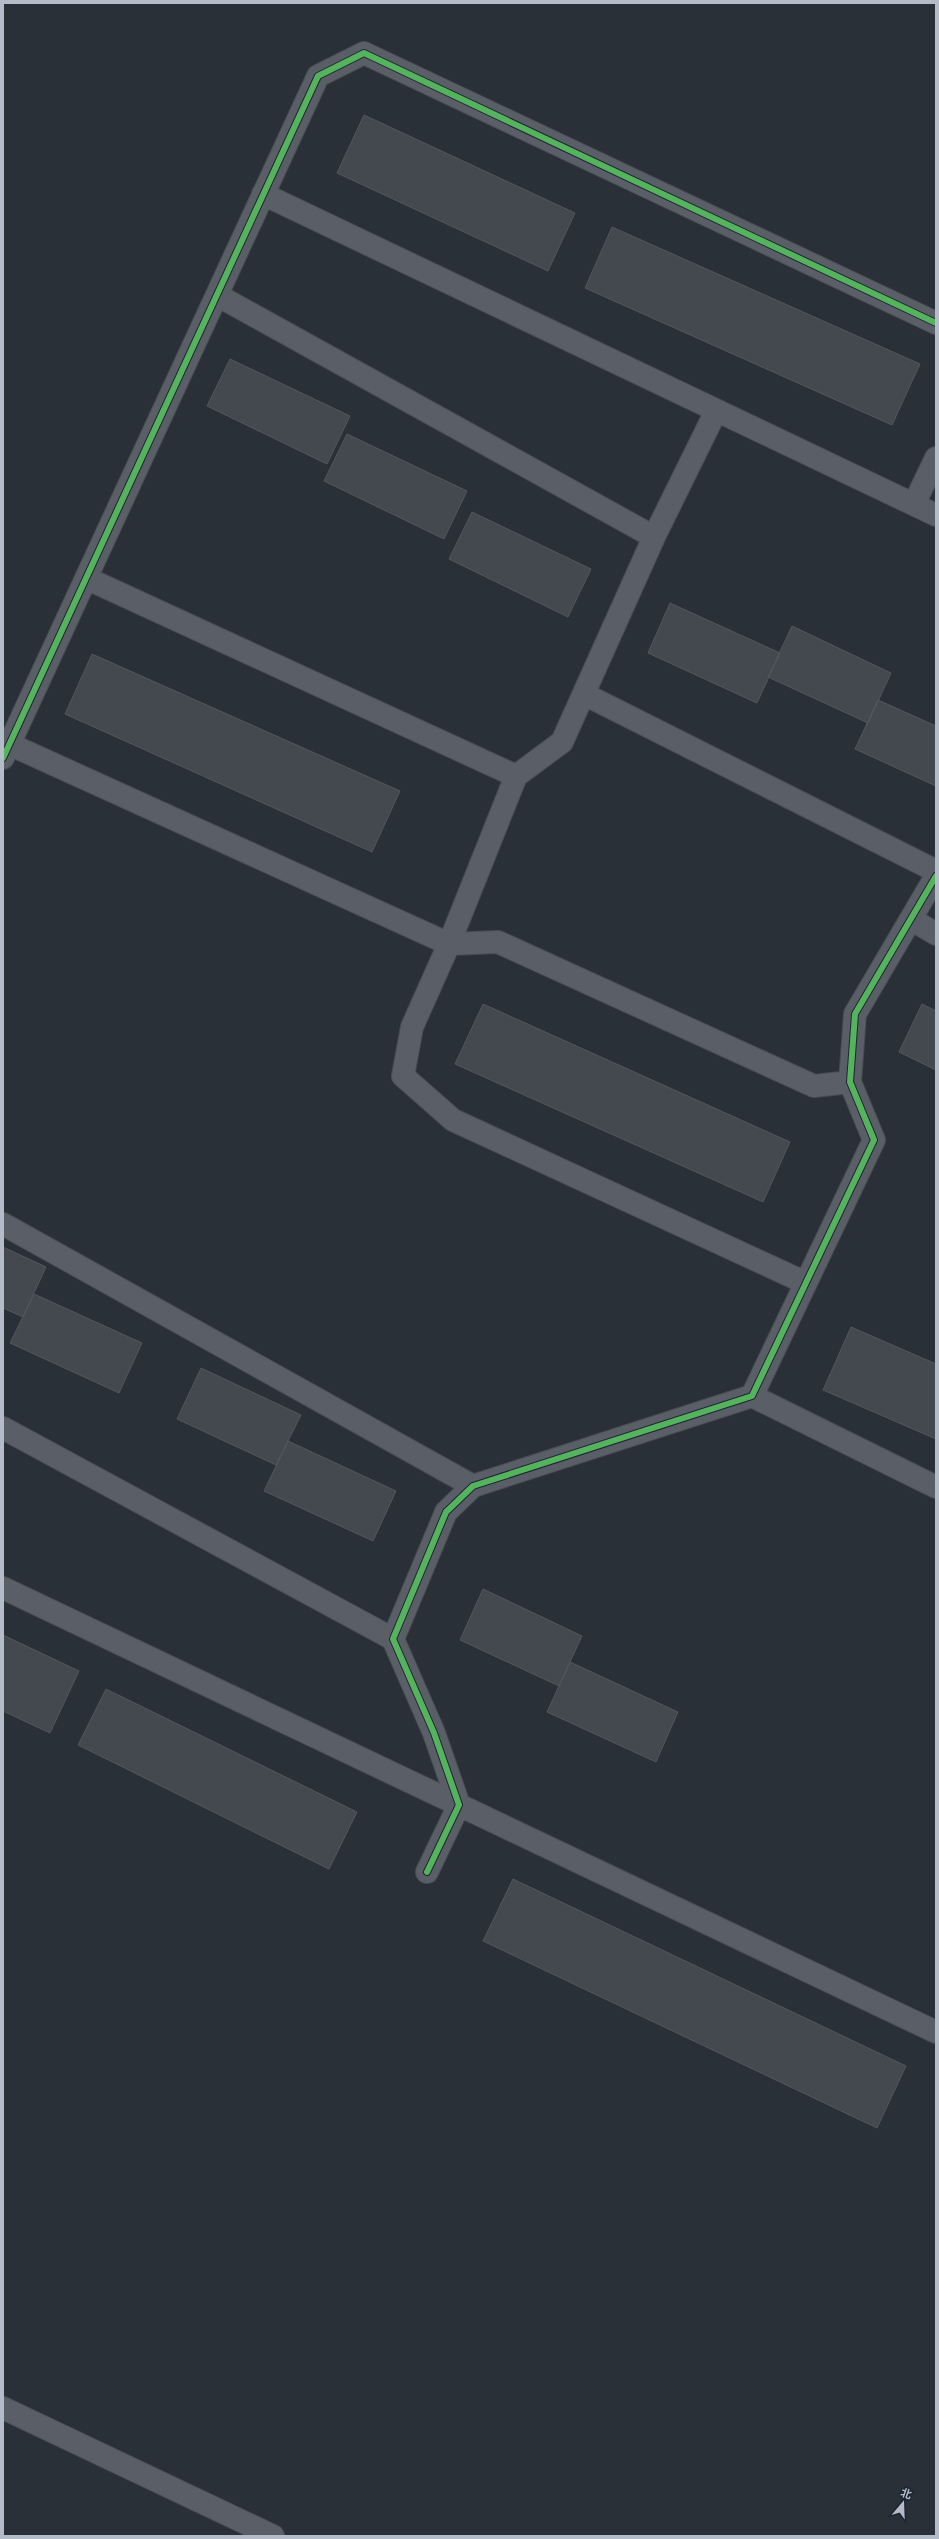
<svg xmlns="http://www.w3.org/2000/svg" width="939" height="2539" viewBox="0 0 939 2539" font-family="'Asap Condensed','Noto Sans SC',sans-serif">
<rect width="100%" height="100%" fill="#2a3038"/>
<!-- building -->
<path fill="#444950" stroke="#52575f" d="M364,115L575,213L548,271L337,173Z
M612,227L920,364L892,425L585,288Z
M230,359L350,416L327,464L207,406Z
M347,434L467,491L444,539L324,481Z
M472,512L591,569L568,617L449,559Z
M670,603L780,653L757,703L648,653Z
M792,626L891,673L868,723L768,677Z
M92,654L400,791L372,852L65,714Z
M878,700L936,726V786L855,749Z
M483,1004L790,1142L763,1202L455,1064Z
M922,1004L936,1011V1070L899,1052Z
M3,1247L46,1267L23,1317L3,1308Z
M34,1294L142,1343L119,1393L10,1343Z
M851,1327L936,1364V1439L823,1390Z
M201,1368L301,1415L276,1465L177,1419Z
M288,1441L396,1491L373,1541L264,1491Z
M483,1589L582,1636L559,1686L460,1640Z
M3,1635L79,1671L50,1733L3,1711Z
M570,1662L678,1712L656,1762L547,1712Z
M106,1689L357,1812L329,1869L78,1745Z
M513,1879L906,2066L877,2128L483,1941Z"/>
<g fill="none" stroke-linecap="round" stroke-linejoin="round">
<defs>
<path id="minor" d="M263,194L936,515
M217,295L654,537
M716,411L654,537L562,742L516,776L449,944L412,1027L403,1076L453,1120L806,1283
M914,504L936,458
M86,578L516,776
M584,694L936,871
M9,744L449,944L498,942L814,1086L850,1082
M3,758L318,76L364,53L936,323
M911,919L936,934
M3,1224L473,1486
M752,1396L936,1487
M3,1428L393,1639
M3,1588L936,2032
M427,1872L459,1805L434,1733L393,1639L446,1512L473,1486L752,1396L874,1140L850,1082L855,1014L936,876
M3,2408L273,2536"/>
</defs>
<!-- minor casing -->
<use href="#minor" stroke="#484c53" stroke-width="24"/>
<!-- minor -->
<use href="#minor" stroke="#5a5e66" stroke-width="22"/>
<defs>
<path id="cycleway" d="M3,758L318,76L364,53L936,323
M427,1872L459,1805L434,1733L393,1639L446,1512L473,1486L752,1396L874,1140L850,1082L855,1014L936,876"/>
</defs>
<!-- cycleway casing -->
<use href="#cycleway" stroke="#1d2633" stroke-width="8"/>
<!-- cycleway -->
<use href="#cycleway" stroke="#56b35d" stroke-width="6"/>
</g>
<!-- border -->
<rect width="939" height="2539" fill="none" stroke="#b4bcc9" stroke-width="8"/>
<!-- north arrow -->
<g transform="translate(903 2503) rotate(19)" stroke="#1d2633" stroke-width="3" paint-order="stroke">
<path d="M0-3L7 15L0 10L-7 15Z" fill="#b4bcc9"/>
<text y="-6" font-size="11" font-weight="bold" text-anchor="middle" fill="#b4bcc9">北</text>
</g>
</svg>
